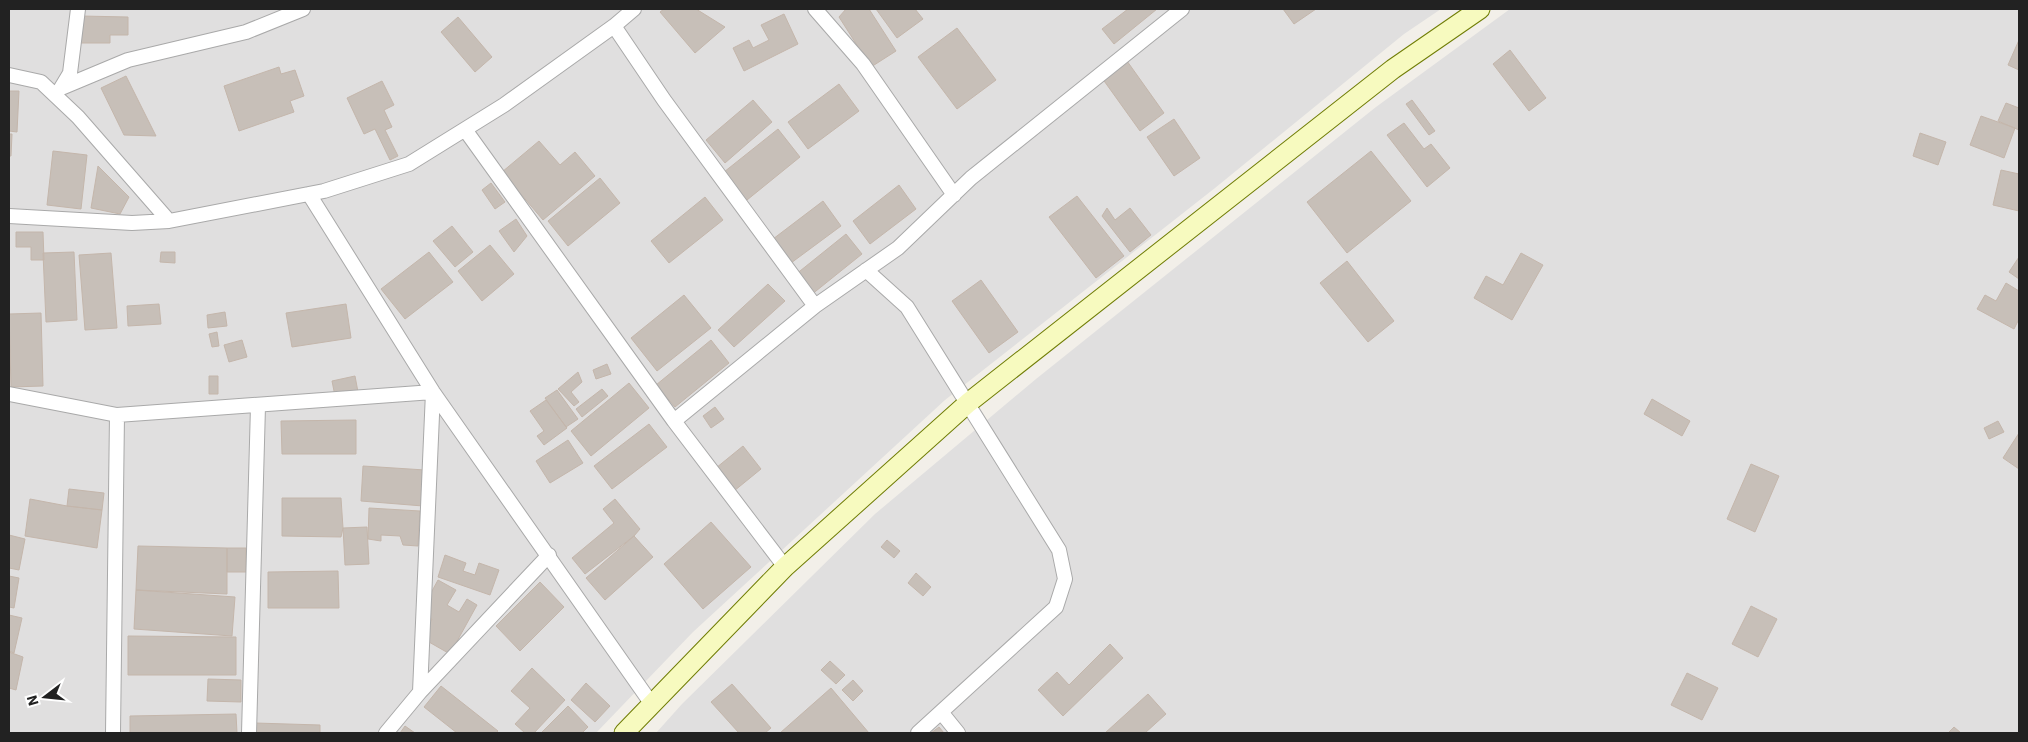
<svg xmlns="http://www.w3.org/2000/svg" width="2028" height="742" viewBox="0 0 2028 742" font-family="'IBM Plex Sans',sans-serif">
<rect width="100%" height="100%" fill="#f2efe9"/>
<!-- residential -->
<path fill="#e0dfdf" d="M9,9H1441L1404,34L1215,188L945,400L693,632L596,733H9Z
M1510,9H2019V733H656L682,704L875,514L1036,379L1376,107Z"/>
<!-- building -->
<path fill="#c7bfb8" stroke="#c4b6ab" d="M664,9H696L725,27L695,53L660,12Z
M846,9H869L896,51L871,67L839,17Z
M876,9H915L923,19L897,38Z
M1128,9H1157L1114,44L1102,29Z
M1283,9H1316L1294,24Z
M784,14L798,44L744,71L733,48L749,40L753,48L769,40L761,25Z
M81,16L128,17V35H110V43H80Z
M458,17L492,57L475,72L441,32Z
M957,28L996,80L957,109L918,57Z
M2019,40V70L2008,65Z
M1510,50L1546,98L1529,111L1493,64Z
M1127,61L1164,113L1140,131L1102,78Z
M279,67L281,74L295,70L304,96L290,101L294,112L239,131L224,86Z
M126,76L156,136L124,135L101,88Z
M382,81L394,105L384,110L392,127L385,130L398,156L390,160L375,129L364,134L347,98Z
M839,84L859,111L808,149L788,122Z
M9,91H19L17,132L9,131Z
M753,100L772,122L725,163L706,140Z
M1412,100L1435,131L1429,135L1406,104Z
M2006,103L2019,108V130L1998,121Z
M1981,116L2015,128L2004,158L1970,145Z
M1174,119L1200,158L1174,176L1147,137Z
M1404,123L1424,149L1431,144L1450,168L1427,187L1387,135Z
M778,129L800,157L747,200L724,172Z
M1920,133L1946,142L1938,165L1913,156Z
M9,134H12L11,156H9Z
M539,141L560,165L575,152L595,176L543,220L502,172Z
M53,151L87,155L81,209L47,205Z
M1371,151L1411,201L1347,253L1307,202Z
M98,166L129,197L120,214L91,208Z
M2001,170L2019,174V211L1993,205Z
M600,178L620,203L568,246L548,221Z
M491,183L505,202L495,209L482,190Z
M899,185L916,209L870,244L853,221Z
M1077,196L1124,256L1096,278L1049,217Z
M705,197L723,220L669,263L651,241Z
M823,201L841,226L791,263L773,239Z
M1107,208L1115,220L1130,208L1151,235L1130,252L1102,216Z
M516,219L527,236L514,252L499,231Z
M452,226L473,252L455,267L433,241Z
M16,232H43L44,260H31V247H16Z
M846,234L862,254L811,295L795,275Z
M490,245L514,274L482,301L458,271Z
M74,252L77,320L46,322L43,253Z
M161,252H175V263L160,262Z
M429,252L453,282L405,319L381,289Z
M111,253L117,328L85,330L79,255Z
M1521,253L1543,265L1512,320L1474,298L1486,276L1503,285Z
M2019,257V279L2009,272Z
M1347,261L1394,321L1368,342L1320,283Z
M981,280L1018,332L989,353L952,301Z
M2006,283L2019,291V319L2014,329L1977,309L1985,295L1996,301Z
M768,284L785,301L734,347L718,330Z
M684,295L711,328L657,371L631,338Z
M159,304L161,324L128,326L127,306Z
M346,304L351,338L292,347L286,313Z
M225,312L227,326L208,328L207,315Z
M41,313L43,386L11,387L9,314Z
M217,332L219,346L212,347L209,334Z
M242,340L247,357L229,362L224,345Z
M711,340L729,363L675,407L656,385Z
M607,364L611,374L596,379L593,370Z
M578,372L582,382L571,392L579,402L574,406L558,389Z
M209,376H218V394H209Z
M355,376L358,392L335,396L332,381Z
M629,383L649,408L591,456L571,431Z
M602,389L608,396L582,417L576,409Z
M557,390L578,419L566,427L545,398Z
M1652,399L1690,421L1682,436L1644,414Z
M546,400L567,428L544,445L537,436L544,431L530,411Z
M715,407L724,419L711,428L703,416Z
M356,420V454H282L281,421Z
M1998,421L2004,432L1989,439L1984,428Z
M649,424L667,447L612,489L594,466Z
M2019,433V469L2003,458Z
M568,440L583,463L550,483L536,461Z
M743,446L761,469L734,491L716,468Z
M1751,464L1779,476L1755,532L1727,519Z
M363,466L425,470L423,506L361,501Z
M69,489L104,493L102,510L67,506Z
M282,498H341L343,528L341,537L282,536Z
M30,499L67,506L102,510L97,548L25,536Z
M615,499L640,529L634,536L585,574L572,558L614,523L603,509Z
M369,508L420,511L418,546L403,545L400,536L381,535V541L368,539Z
M711,522L751,567L703,609L664,564Z
M367,527L369,564L345,565L343,528Z
M9,535L25,539L19,570L9,568Z
M634,536L653,557L605,600L586,578Z
M887,540L900,551L894,558L881,547Z
M138,546L227,548V594L136,590Z
M227,548H246V572H227Z
M445,555L466,563L463,571L475,575L479,563L499,570L490,595L438,577Z
M338,571L339,608H268V572Z
M916,573L931,587L923,596L908,583Z
M9,576L19,578L14,608L9,607Z
M438,580L456,590L447,605L459,612L467,599L477,605L450,654L422,638L432,619L420,613Z
M540,582L564,607L520,651L496,626Z
M136,590L235,597L232,636L134,629Z
M1751,606L1777,619L1758,657L1732,644Z
M9,615L22,618L14,653L9,651Z
M128,636L236,637V675H128Z
M1110,644L1123,658L1063,716L1038,690L1057,672L1069,685Z
M9,652L23,657L16,690L9,688Z
M830,661L845,675L836,684L821,670Z
M532,668L565,700L534,733H525L515,724L530,708L511,691Z
M1687,673L1718,688L1702,720L1671,705Z
M208,679L241,680V702L207,701Z
M853,680L863,691L853,701L842,690Z
M586,683L610,706L595,722L571,700Z
M732,684L771,728L765,733H739L711,702Z
M441,686L498,731L496,733H457L424,707Z
M831,688L869,733H780Z
M1148,694L1166,714L1145,733H1105Z
M568,706L588,727L582,733H541Z
M236,714L237,733H130V716Z
M255,723L320,725V733H254Z
M405,726L415,733H400Z
M939,727L944,733H931Z
M1954,727L1961,733H1948Z"/>
<g fill="none" stroke-linecap="round" stroke-linejoin="round">
<defs>
<path id="minor" d="M815,9L863,64L954,195
M614,26L664,100L815,306
M9,75L41,82L78,117L169,221
M61,88L128,60L246,32L303,9
M61,88L70,73L78,9
M466,131L674,421L785,567
M309,194L433,392L651,703
M9,216L132,223L169,221L324,191L409,164L504,105L614,26L634,9
M866,270L907,307L1059,550L1065,579L1056,607L918,733
M9,394L117,415L113,733
M117,415L433,392
M674,421L815,306L898,248L971,178L1182,9
M420,692L433,392
M941,712L958,733
M249,733L258,406
M386,733L420,692L549,555"/>
<path id="secondary" d="M624,733L785,567L968,403L1393,69L1480,9"/>
</defs>
<!-- minor casing -->
<use href="#minor" stroke="#a9a9a9" stroke-width="16"/>
<!-- secondary casing -->
<use href="#secondary" stroke="#707d05" stroke-width="21"/>
<!-- minor -->
<use href="#minor" stroke="#fff" stroke-width="14"/>
<!-- secondary -->
<use href="#secondary" stroke="#f7fabf" stroke-width="19"/>
</g>
<!-- border -->
<rect width="2028" height="742" fill="none" stroke="#222222" stroke-width="20"/>
<!-- north arrow -->
<g transform="translate(45 697) rotate(254)" stroke="#ffffff" stroke-width="4" paint-order="stroke">
<path d="M0-4L9 19L0 12L-9 19Z" fill="#222222"/>
<text y="-8" font-size="14" font-weight="bold" text-anchor="middle" fill="#222222">N</text>
</g>
</svg>
